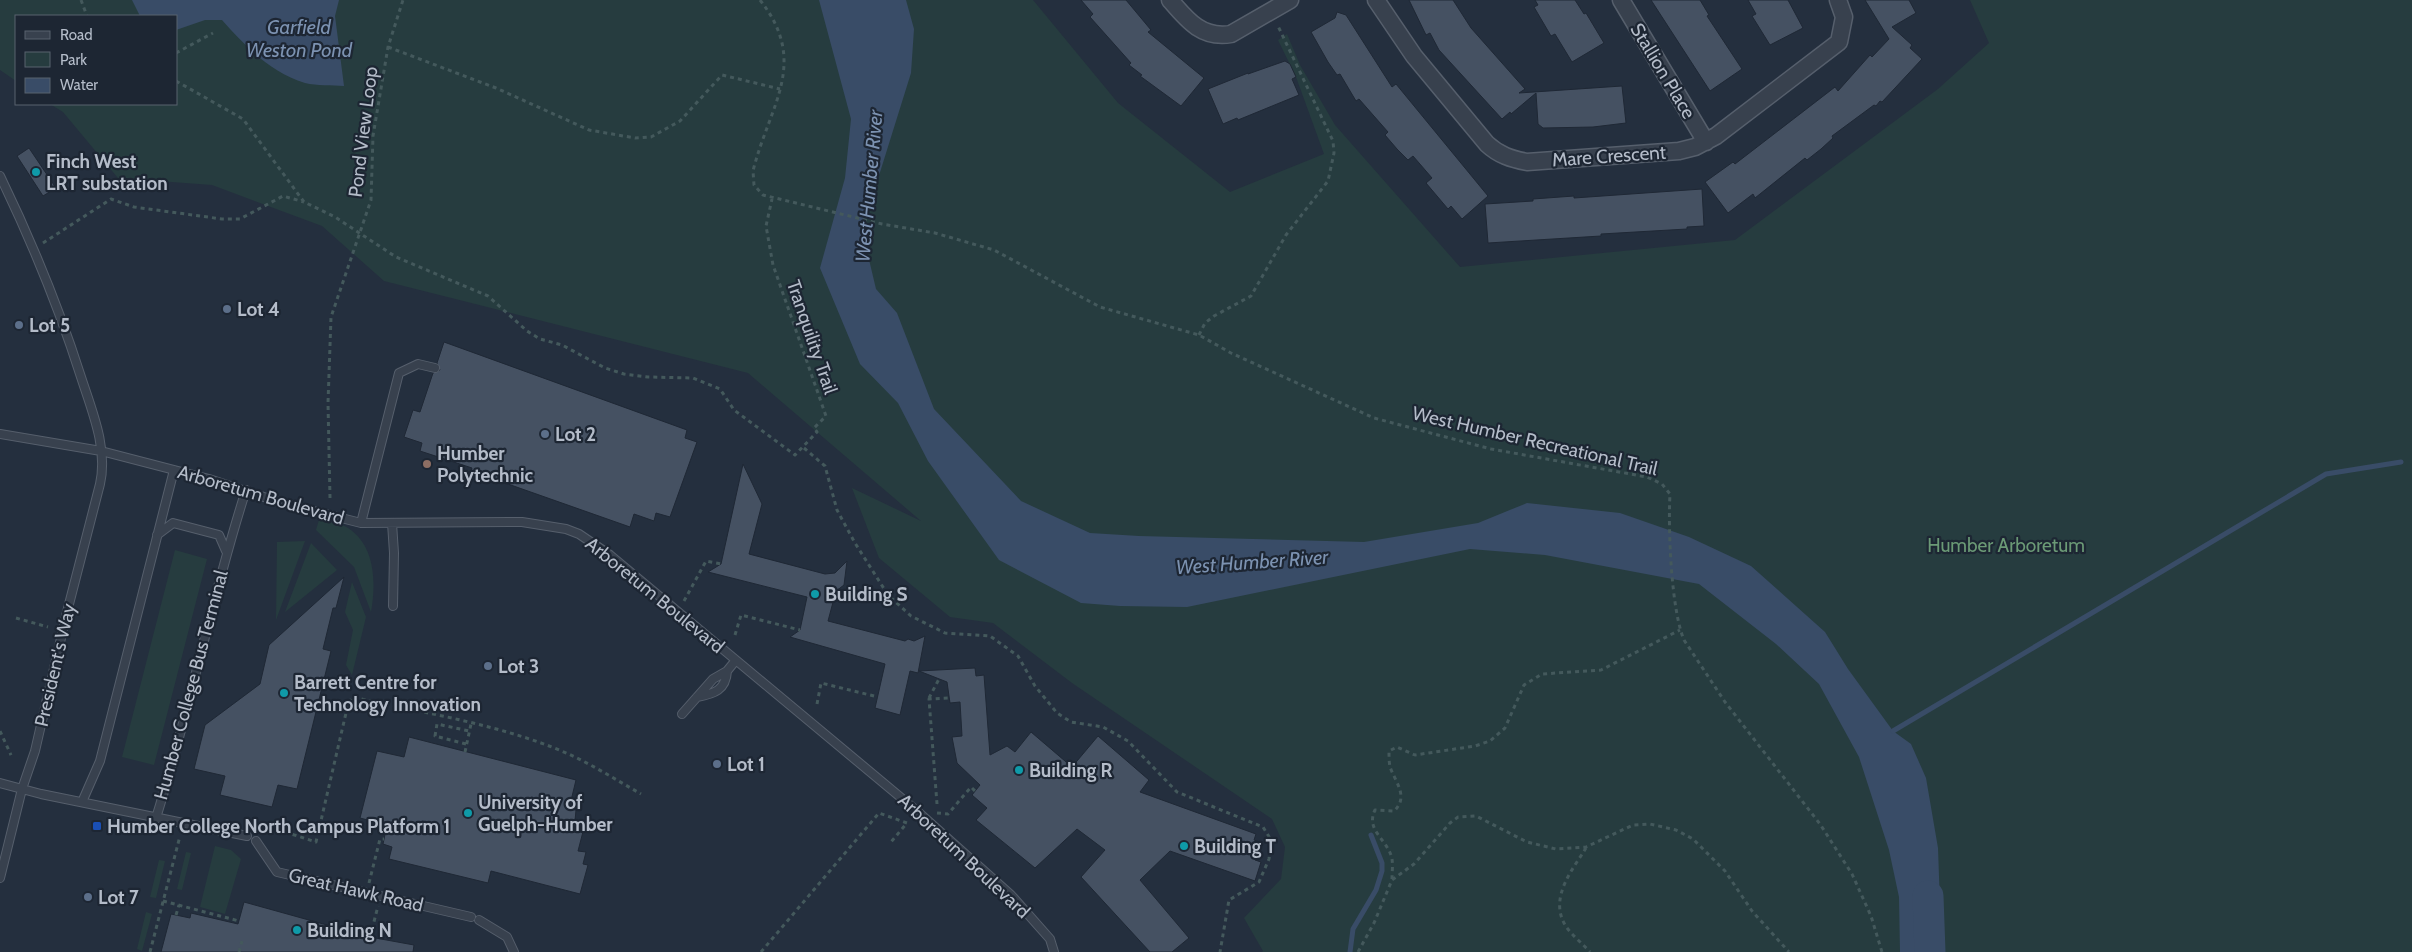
<svg xmlns="http://www.w3.org/2000/svg" width="2412" height="952" viewBox="0 0 2412 952" font-family="Cabin,sans-serif">
<rect width="100%" height="100%" fill="#242f3e"/>
<!-- green -->
<path fill="#263c3f" d="M0,0H1033L1118,103L1230,192L1324,154L1296,77L1278,40L1287,34L1300,65L1335,125L1460,267L1735,240L1938,89L1989,43L1970,0H2412V952H1262L1263,951L1244,918L1281,879L1285,847L1272,819L1072,683L993,623L950,617L879,558L852,488L921,521L748,373L384,281L322,226L212,185L118,178L63,112L50,104H176V16H16V81L0,70Z
M319,520C328,522 341,523 348,528C376,546 376,584 371,612L354,567L316,530Z
M305,541L276,620L277,542Z
M311,543L337,570L285,612Z
M175,550L207,559L154,765L122,757Z
M352,582L366,617L352,675L346,665L353,630L345,612Z
M215,846L231,850L241,859L225,914L200,907Z
M186,852L191,853L182,890L177,889Z
M159,860L165,861L156,898L150,897Z
M146,912L152,914L142,951L137,949Z"/>
<!-- water -->
<path fill="#394c67" d="M132,0H339L335,16L344,86C332,85 317,86 305,83C270,72 246,47 222,20H205L176,30V16H140Z
M819,0H906L914,29L911,73L862,230L876,289L897,313L934,409L1021,501L1090,533L1139,536L1364,542L1478,523L1527,503L1620,513L1689,537L1751,566L1825,632L1848,669L1893,731L1911,744L1926,778L1938,848L1940,905L1929,941L1931,952H1900L1899,897L1889,850L1859,757L1819,684L1776,644L1699,584L1545,555L1470,549L1187,607L1120,606L1081,603L999,560L928,461L898,403L860,364L820,268L845,178L851,119Z"/>
<g fill="none" stroke-linecap="round" stroke-linejoin="round">
<!-- stream -->
<path stroke="#394c67" stroke-width="5" d="M1893,731L2326,474L2401,462
M1350,952L1353,929L1376,890L1382,871V863L1371,835"/>
<!-- river -->
<path stroke="#394c67" stroke-width="31" d="M1928,896L1930,952"/>
</g>
<!-- building -->
<path fill="#455162" stroke="#1f2835" d="M1081,0H1126L1151,30L1148,32L1204,78L1181,106L1140,76L1142,75L1129,65L1131,63L1090,17L1093,14Z
M1409,0H1453L1471,28L1525,89L1519,93L1622,86L1626,123L1593,127L1543,128L1538,124L1536,93L1511,114L1510,112L1502,119L1439,50L1430,33L1426,35Z
M1535,0H1575L1584,14L1586,13L1604,43L1572,62L1555,34L1551,36L1534,7L1538,5Z
M1651,0H1700L1709,15L1707,16L1742,69L1710,91Z
M1748,0H1788L1803,28L1770,45L1752,16L1756,14Z
M1865,0H1909L1916,13L1892,27L1912,45L1910,48L1922,59L1882,102L1880,101L1876,106L1874,105L1832,136L1833,138L1821,149L1807,160L1805,158L1755,198L1753,194L1728,213L1705,182L1733,162L1735,164L1835,87L1838,91L1870,55L1872,57L1889,39Z
M1337,12L1346,15L1392,87L1396,84L1488,196L1462,219L1451,206L1448,209L1426,183L1432,178L1413,156L1408,160L1397,149L1385,135L1388,132L1359,99L1356,101L1340,74L1337,75L1328,62L1311,32L1335,18Z
M1285,61L1290,64L1296,77L1292,79L1299,95L1238,120L1237,118L1223,124L1208,89L1248,73V74Z
M29,148L56,188L43,196L17,156Z
M1702,189L1704,226L1687,227V229L1601,234V236L1488,243L1485,204L1533,201V199L1574,196V198Z
M444,342L687,430L685,438L697,442L670,517L656,513L654,521L634,514L630,527L471,471L472,468L420,451L422,443L404,437L413,410L420,412L433,373L440,370L437,363Z
M743,464L762,504L749,554L825,574L835,573L847,561L844,585L836,591L828,621L905,641L908,639L914,641L925,636L918,673L910,671L900,715L875,708L885,664L790,637L800,630L807,597L708,572L721,564Z
M344,577L336,608H333L323,649L331,651L297,789L278,785L272,807L220,795L225,776L194,769L205,725L260,684L269,645Z
M975,668L976,676L984,675L990,755L1007,746L1015,752L1031,732L1072,767L1098,736L1149,780L1140,792L1256,834L1254,840L1260,842L1255,860L1261,862L1255,881L1170,851L1140,880L1189,938L1172,952H1150L1081,877L1105,850L1077,829L1035,868L976,820L987,808L972,795L980,785L957,763L952,737L962,736L960,702L950,703L947,682L919,671Z
M409,737L576,780L569,809L576,810L575,821L585,824L578,851L586,852L583,864L588,865L580,894L491,871L488,883L389,859L392,847L383,844L387,825L360,818L377,751L404,757Z
M244,902L370,937L414,945L413,952H161L171,914L190,918L191,913L238,924Z"/>
<g fill="none" stroke-linecap="round" stroke-linejoin="round">
<defs>
<path id="lane" d="M0,176C32,242 59,308 81,377C92,411 108,448 100,484L67,612L35,751L22,789L0,878
M0,434L101,451L209,479L282,503L361,523L522,522L566,529L579,534L610,555L917,811L1011,895L1050,939L1054,952
M361,523L399,373L418,364L435,368
M392,523L394,553L393,606
M157,535L173,523L219,535L226,551
M697,697C714,694 726,690 727,671
M682,714L713,679L727,671L736,660
M0,783L41,794L247,836
M82,802L100,761L174,470
M156,818C190,710 211,598 246,490
M256,841L277,872L471,917
M479,920L507,937L514,952"/>
<path id="street" d="M1170,0C1187,20 1202,39 1231,34L1290,0
M1376,0L1414,56L1487,144C1499,155 1511,159 1527,162L1679,151L1695,147L1716,136L1839,42L1844,17L1838,0
M1621,0L1706,142"/>
</defs>
<!-- lane casing -->
<use href="#lane" stroke="#565f6c" stroke-width="10"/>
<!-- street casing -->
<use href="#street" stroke="#565f6c" stroke-width="19"/>
<!-- path -->
<path stroke="#44595c" stroke-width="3" stroke-dasharray="4 4" stroke-linecap="butt" d="M81,0L87,16
M760,0C810,63 769,106 753,171L754,185L763,195L882,224L935,233L994,250L1100,307L1199,335L1231,353L1374,418L1491,449L1647,477L1662,484L1670,494C1668,528 1671,609 1684,640L1725,702L1820,824L1852,874L1871,916L1882,952
M388,47L496,88L589,130L635,138L651,137L680,121L722,75L780,89
M176,53L213,33
M176,81L243,119L304,202L335,217L396,257L488,296L527,331L540,339L562,345L605,368L624,374L648,377L693,378L720,389L734,410L795,455L817,432L814,428L826,416L773,265L766,226L772,199
M43,243L111,199L134,207L222,219H240L283,196L304,202
M1199,335L1205,323L1214,316L1251,296L1286,235L1328,181L1334,153L1333,141L1277,24
M804,448L825,466L837,510L855,543L888,595L911,616L945,633L990,636L1018,656L1035,686L1057,713L1071,722L1103,727L1128,741L1177,792L1263,827L1271,840L1269,859L1259,882L1229,900L1220,952
M330,498L328,403L331,317L371,200L373,136L388,47L403,0
M684,601L706,561L721,564
M16,618L48,627
M735,635L741,615L800,630
M929,698L939,679
M817,704L821,683L878,697
M0,731L11,755
M466,744L435,736L437,724L469,731
M465,752L471,724
M937,804L929,699L949,698
M937,813L948,814L971,787L975,791
M285,832L316,842L346,713L352,697C424,713 511,726 577,758C599,769 620,782 641,794
M1586,848C1573,869 1550,896 1564,923C1570,934 1582,943 1590,952
M1392,879C1392,873 1393,865 1392,859C1388,839 1365,831 1375,810L1394,811C1409,797 1396,783 1390,767C1389,762 1389,756 1389,751L1397,747L1415,755L1475,746L1490,741L1505,728L1524,685L1542,674L1601,670L1680,630
M369,883L380,839H384
M163,901L239,921
M176,915L179,905
M370,937L378,906
M150,952L180,836
M239,952L242,941
M761,952L879,813L907,823L891,842
M1358,952L1374,923L1392,880L1414,864L1450,823L1458,817L1476,816L1527,842L1556,849L1586,847L1633,825L1650,824L1676,830L1693,839L1725,871L1752,911L1789,952"/>
<!-- lane -->
<use href="#lane" stroke="#38414e" stroke-width="8"/>
<!-- street -->
<use href="#street" stroke="#38414e" stroke-width="16"/>
</g>
<!-- markers -->
<g fill="#0f9aa8" stroke="#1d2633" stroke-width="2">
<circle cx="36" cy="172" r="5"/>
<circle cx="815" cy="594" r="5"/>
<circle cx="284" cy="693" r="5"/>
<circle cx="1019" cy="770" r="5"/>
<circle cx="468" cy="813" r="5"/>
<circle cx="1184" cy="846" r="5"/>
<circle cx="297" cy="930" r="5"/>
</g>
<g fill="#5c6f8a" stroke="#1d2633" stroke-width="2">
<circle cx="227" cy="309" r="5"/>
<circle cx="19" cy="325" r="5"/>
<circle cx="545" cy="434" r="5"/>
<circle cx="488" cy="666" r="5"/>
<circle cx="717" cy="764" r="5"/>
<circle cx="88" cy="897" r="5"/>
</g>
<circle fill="#8d6e63" stroke="#1d2633" stroke-width="2" cx="427" cy="464" r="5"/>
<rect fill="#1a4fb4" stroke="#1d2633" stroke-width="2" x="92" y="821" width="10" height="10" rx="2.5"/>
<g text-anchor="middle" dominant-baseline="central" stroke-width="4.5" stroke-linejoin="round" paint-order="stroke">
<!-- street labels -->
<g font-size="19" fill="#b4bcc9" stroke="#1d2633">
<text transform="translate(1663 71) rotate(59)">Stallion Place</text>
<text transform="translate(363 132) rotate(-83)">Pond View Loop</text>
<text transform="translate(1609 156) rotate(-4)">Mare Crescent</text>
<text transform="translate(812 337) rotate(71)">Tranquility Trail</text>
<text transform="translate(1535 441) rotate(13)">West Humber Recreational Trail</text>
<text transform="translate(261 495) rotate(16)">Arboretum Boulevard</text>
<text transform="translate(655 595) rotate(39)">Arboretum Boulevard</text>
<text transform="translate(55 665) rotate(-77)">President's Way</text>
<text transform="translate(191 685) rotate(-75)">Humber College Bus Terminal</text>
<text transform="translate(964 856) rotate(43)">Arboretum Boulevard</text>
<text transform="translate(356 890) rotate(13)">Great Hawk Road</text>
</g>
<!-- poi labels -->
<g font-size="19" font-weight="bold" fill="#b4bcc9" stroke="#1d2633" text-anchor="start">
<text x="46" y="161">Finch West<tspan x="46" dy="22">LRT substation</tspan></text>
<text x="237" y="309">Lot 4</text>
<text x="29" y="325">Lot 5</text>
<text x="555" y="434">Lot 2</text>
<text x="437" y="453">Humber<tspan x="437" dy="22">Polytechnic</tspan></text>
<text x="825" y="594">Building S</text>
<text x="498" y="666">Lot 3</text>
<text x="294" y="682">Barrett Centre for<tspan x="294" dy="22">Technology Innovation</tspan></text>
<text x="727" y="764">Lot 1</text>
<text x="1029" y="770">Building R</text>
<text x="478" y="802">University of<tspan x="478" dy="22">Guelph-Humber</tspan></text>
<text x="107" y="826">Humber College North Campus Platform 1</text>
<text x="1194" y="846">Building T</text>
<text x="98" y="897">Lot 7</text>
<text x="307" y="930">Building N</text>
</g>
<!-- park labels -->
<g font-size="19" fill="#6b9a76" stroke="#1d2633">
<text x="2006" y="545">Humber Arboretum</text>
</g>
<!-- water labels -->
<g font-size="20" font-style="italic" fill="#7c92b1" stroke="#1d2633">
<text x="299" y="27">Garfield<tspan x="299" dy="23">Weston Pond</tspan></text>
<text transform="translate(869 186) rotate(-85)">West Humber River</text>
<text transform="translate(1252 562) rotate(-4)">West Humber River</text>
</g>
</g>
<!-- legend -->
<rect x="15" y="15" width="162" height="90" fill="#1d2633" stroke="#59626f"/>
<rect x="25" y="31" width="25" height="8" fill="#38414e" stroke="#59626f"/>
<text x="60" y="40" font-size="15" fill="#b4bcc9">Road</text>
<rect x="25" y="52" width="25" height="15" fill="#263c3f" stroke="#59626f"/>
<text x="60" y="65" font-size="15" fill="#b4bcc9">Park</text>
<rect x="25" y="78" width="25" height="15" fill="#394c67" stroke="#59626f"/>
<text x="60" y="90" font-size="15" fill="#b4bcc9">Water</text>
</svg>
